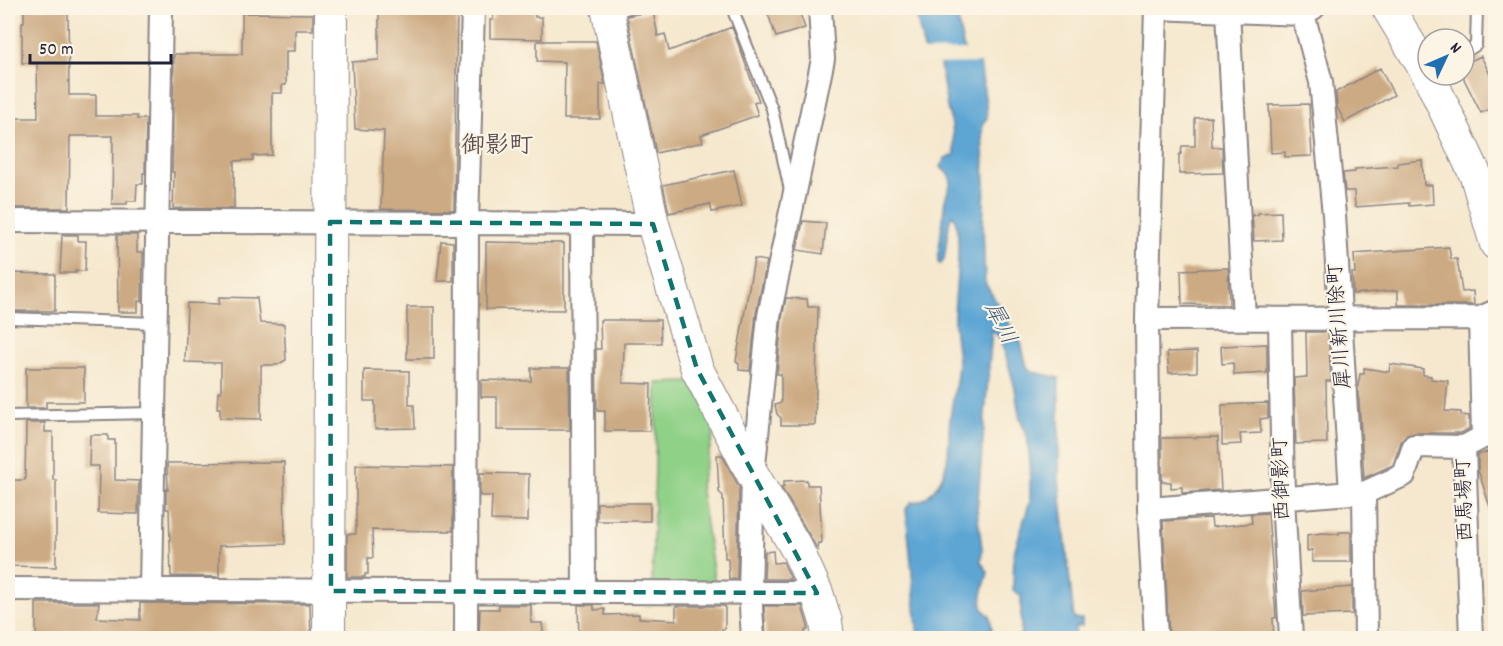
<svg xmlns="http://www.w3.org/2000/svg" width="1503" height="646" viewBox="0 0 1503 646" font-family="Dekko,'Klee One',sans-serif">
<rect width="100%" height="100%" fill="#fcf5e5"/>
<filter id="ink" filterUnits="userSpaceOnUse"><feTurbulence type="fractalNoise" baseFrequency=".0167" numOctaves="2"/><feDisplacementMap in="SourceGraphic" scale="12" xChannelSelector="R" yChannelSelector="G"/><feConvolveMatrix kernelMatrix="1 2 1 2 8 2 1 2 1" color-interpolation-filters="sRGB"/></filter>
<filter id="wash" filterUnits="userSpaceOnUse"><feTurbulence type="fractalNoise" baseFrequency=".008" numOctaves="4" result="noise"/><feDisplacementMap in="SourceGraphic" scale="24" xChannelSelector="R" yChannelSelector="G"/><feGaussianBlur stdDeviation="1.35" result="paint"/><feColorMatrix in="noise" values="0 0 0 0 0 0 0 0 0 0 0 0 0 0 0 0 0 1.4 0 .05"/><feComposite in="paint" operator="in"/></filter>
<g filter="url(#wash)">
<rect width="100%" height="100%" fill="#f5e8ce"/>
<!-- green -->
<path fill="#90d188" stroke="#597a62" stroke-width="1.5" d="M691,382L716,426L700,485L715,584L652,585L657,383Z"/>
<!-- water -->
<path fill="#5da6d4" stroke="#406488" stroke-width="1.5" d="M915,8H957L959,27L964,50L980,64L986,104L987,118L983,123L982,133L985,184L983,225L985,283L1021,343L1027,367L1034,372L1059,378V480L1074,619H1082V626L1075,627L1076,638H1014L1021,634V596L1013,590L1014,552L1030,501V463L1027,436L1019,415L1015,388L1004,349L999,337L992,330L977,511L982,548L981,562L988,572C985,586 974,606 990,616L993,638H918L906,509L911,502C930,504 944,477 947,461C950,447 948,433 950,419C952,400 958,380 958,361C957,347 954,333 954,319C954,297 964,232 953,215L950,218L944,259L941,264L938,263V257L945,200L951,182L949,175L941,167L945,158L955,155L952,125L947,107L940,64L924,51Z"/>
<!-- pier -->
<path fill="#f5e8ce" d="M969,50L983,63L935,64L921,51Z"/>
<g id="blocks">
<!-- building -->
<path fill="#ccaa83" d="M24,8H68L69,95H96V116H137V119H146L145,173H143V184H137L136,201H127V204H112L113,136H70L69,208H8V118H38L37,63H22V22H24Z
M379,8H457L454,210L381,209L384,131L355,129L352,62L379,60Z
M494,8H535V17H542V39L490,38V20H493Z
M766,8H798L805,28L776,37Z
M653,11L658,36L665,34L669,51L732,27L759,101L754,103L758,115L701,135L703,142L656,153L627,16Z
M242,13L313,14V30H295V51H286V85H282V93H272V155L253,156V160L234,161V209L173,208L174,172H172L174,56L175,54H242Z
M537,41H596L605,84H600V119H564L565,62L537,61Z
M1481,56L1496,87V106L1481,113L1464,79V64Z
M1380,68L1394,95L1345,122L1337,107L1336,92Z
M1309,104L1312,156L1285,157V152L1271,153L1269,105Z
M1211,117L1212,147H1222L1223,173L1179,174V155L1181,154L1182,146H1195V118Z
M1422,160L1424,185H1432L1433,204L1409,206V203L1355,207L1354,191H1345L1343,173L1355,172V169L1398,166V163Z
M734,170L742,206L712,212L710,204L669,213L663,185Z
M1281,212L1282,240L1254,241L1252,215H1258V213Z
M803,221L826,223L823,254L797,250Z
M62,235H78V241H86L85,271H75L76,273H60Z
M117,235H137V252H143L142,301H138V312H118Z
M441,241L453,242V281H437Z
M486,242L564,243V310L486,309Z
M1449,247L1451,259H1457L1462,292L1473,291L1474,305H1398V290L1353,294L1352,273H1355L1354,254Z
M754,259L767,261L756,313L750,371L739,370V364L736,361Z
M1228,268L1229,305L1182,304L1181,270Z
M8,273L55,274V311H8Z
M219,297L257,298L260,323L284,324L286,360L277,365H261V419L220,418V408H217L218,392H221V363L185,362L187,303L219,304Z
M786,298L807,299L808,307H818L815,425H781V418L777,414L775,405L781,403V374H777L782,318Z
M407,307H434V359H407Z
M600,320H660L661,343H624L623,383L651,384L650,431H605V411H597L596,349H601Z
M1306,332H1328L1331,381H1326L1327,443L1296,444L1294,378L1307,377Z
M1267,344V373L1234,375L1233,363L1222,364L1221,346Z
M1197,351V372L1169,373L1167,352Z
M1390,364L1423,369V375L1431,376V379L1448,381L1445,411L1461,412V415L1469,416V429L1461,433H1414L1407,435L1401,442L1393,465L1364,478L1358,386L1360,374H1364V368L1389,372Z
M26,368H84V402H46V408H26Z
M531,368H569L570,430H497V397H481V380L531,381Z
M364,370L409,371V405H414L415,428L375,429V401H364Z
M1268,403V418L1260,419L1261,433L1240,434L1241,444L1222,445V405Z
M26,423H45V432H53V480H56V567L8,566V480H25Z
M90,435H108V440H115V480L139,481L138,514L98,513L99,466H89Z
M1218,437L1221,490L1182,493V487L1171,488V482H1162V438Z
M1496,449V513H1492L1478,470V455Z
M717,455H722L739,487L737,579H729L728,558H725L723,496L719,492Z
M284,462L285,544L219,546V577L171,576L169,509H166V489L168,490L167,463Z
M356,465L453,467V531L372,530L373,558H368V574H365V577H347V534H356Z
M480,473L529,474L528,521L491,520L492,496H480Z
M807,480V485H819L822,543H818V550L781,487L784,486V481Z
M597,503H650V521H597Z
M1268,513L1276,618H1273L1274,639H1169L1163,521L1211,518L1212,527L1252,523L1251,514Z
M1339,532H1351V562H1312V550L1307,551V535L1322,533L1339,534Z
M773,551L774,563L783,562L791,579H764L765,552Z
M1352,587V614L1303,616L1302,591Z
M36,603H99L97,618L140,620V603L310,604L311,639H36Z
M499,605H531V623H542L544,639H479L480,609H499Z
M578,605H594V610L605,609V615L639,614V618L676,620V606H725V629H722V639H579Z
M764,606H802L808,626V630H805V639H766Z"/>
</g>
</g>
<g filter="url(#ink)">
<use href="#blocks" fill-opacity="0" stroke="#8c8584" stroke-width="1.5"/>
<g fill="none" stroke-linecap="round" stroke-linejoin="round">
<defs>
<path id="lane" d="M732,8L772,109L790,190
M612,13L629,8
M1464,53L1476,45L1477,8
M8,318L156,323
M8,416L154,413"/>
<path id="street" d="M1156,8L1147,319L1149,509L1156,638
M1156,8L1303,14
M1313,8L1303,14L1321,82L1334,215L1351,493H1364L1366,638
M1228,11L1244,318
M8,221L653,224
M582,223L584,592
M1147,319L1480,318
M1280,319L1283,499L1291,638
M1364,493L1404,475L1414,446L1464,447
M1149,509L1351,493
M8,589L817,593
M151,590L161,8
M466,638L467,223L473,8
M753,638L750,592L753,475L769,316L823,59L820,8
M1471,638L1464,447L1483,437L1480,318L1496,311"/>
<path id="secondary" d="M607,8L653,224L697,369L753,475L798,551L817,593L826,622L828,638
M1388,8L1429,76L1476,176L1496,244
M329,638L331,8"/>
</defs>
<!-- lane casing -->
<use href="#lane" stroke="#8c8584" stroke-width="14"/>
<!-- street casing -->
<use href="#street" stroke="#8c8584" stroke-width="26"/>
<!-- secondary casing -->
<use href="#secondary" stroke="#8c8584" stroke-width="34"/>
<!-- lane -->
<use href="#lane" stroke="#fff" stroke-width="10"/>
<!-- street -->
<use href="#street" stroke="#fff" stroke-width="22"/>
<!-- secondary -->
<use href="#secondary" stroke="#fff" stroke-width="32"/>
</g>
</g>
<!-- marked area -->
<path fill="none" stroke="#0f766e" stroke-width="4.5" stroke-dasharray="12 8" stroke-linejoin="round" d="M330,222L653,224L697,369L817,593L331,591Z"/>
<g text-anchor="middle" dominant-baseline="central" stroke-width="4.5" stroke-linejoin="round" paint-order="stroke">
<!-- street labels -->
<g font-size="21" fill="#22223b" stroke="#fcf5e5">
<text transform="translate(1341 326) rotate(-94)">犀川新川除町</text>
<text transform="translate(1283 479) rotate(-92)">西御影町</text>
<text transform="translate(1466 500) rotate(-92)">西馬場町</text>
</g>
<!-- water labels -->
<g font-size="22" font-style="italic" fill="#3a5778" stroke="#fcf5e5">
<text transform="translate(999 324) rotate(63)">犀川</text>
</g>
<!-- quarter labels -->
<g font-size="24" font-weight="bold" fill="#5e5254" stroke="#fcf5e5">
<text x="497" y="147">御影町</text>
</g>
</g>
<!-- margin -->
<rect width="1503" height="646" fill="none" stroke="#fcf5e5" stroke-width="30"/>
<!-- north arrow -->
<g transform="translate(1446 57) rotate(46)"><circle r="28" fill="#fcf5e5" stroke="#a5a1a1" stroke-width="1.5"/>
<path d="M0-4.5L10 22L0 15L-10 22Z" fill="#1f6fb2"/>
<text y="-9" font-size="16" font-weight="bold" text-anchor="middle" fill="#22223b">N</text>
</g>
<!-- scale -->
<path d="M30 54v9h141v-9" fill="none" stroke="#22223b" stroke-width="3"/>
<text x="39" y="54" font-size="18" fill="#22223b" stroke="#fcf5e5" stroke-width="4.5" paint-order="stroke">50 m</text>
</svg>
